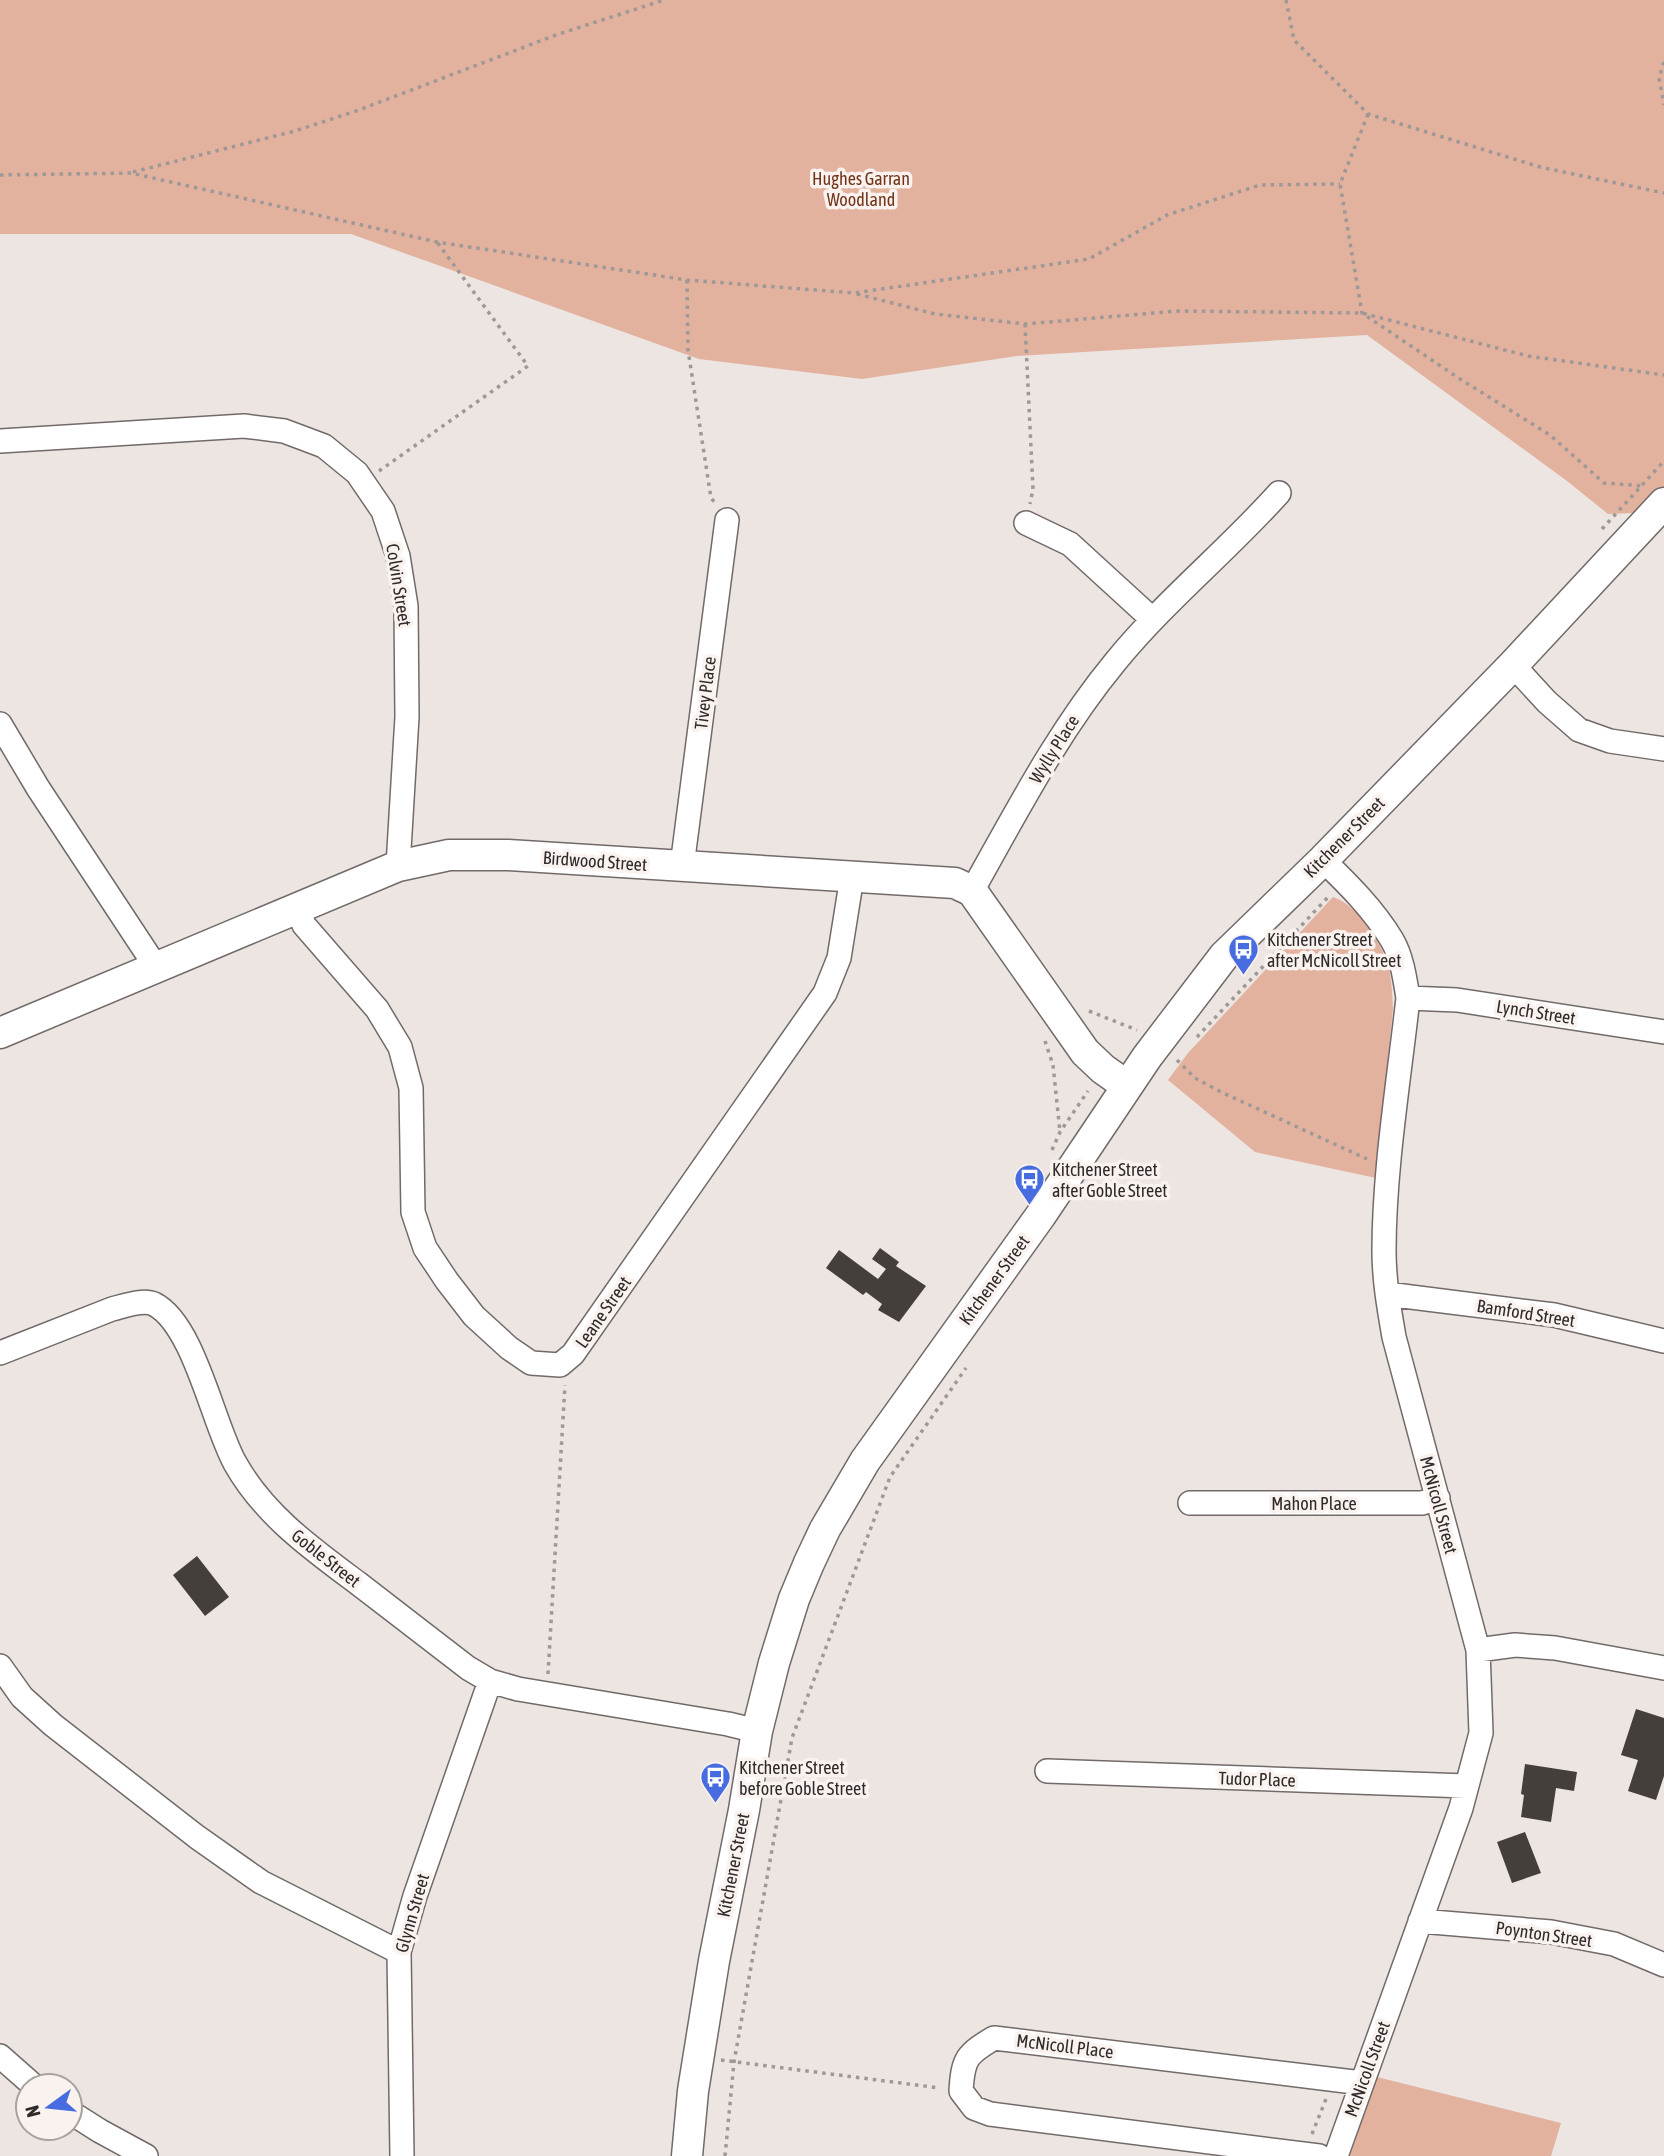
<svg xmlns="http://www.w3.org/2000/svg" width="1664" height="2156" viewBox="0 0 1664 2156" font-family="'Asap Condensed',sans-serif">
<rect width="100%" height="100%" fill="#ede5e2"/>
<!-- green -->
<path fill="#e2b29f" d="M0,0H1664V512L1608,514L1567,481L1367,335L1017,356L862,379L699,359L351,234H0Z
M1333,897C1357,905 1377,937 1386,959C1392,974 1392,993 1393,1009L1376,1178L1255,1152L1168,1080L1188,1053Z
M1377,2077L1561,2123L1551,2156H1350Z"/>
<!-- building -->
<path fill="#453f3c" d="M880,1248L899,1262L896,1266L926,1286L899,1322L878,1310L882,1304L866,1292L863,1295L826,1268L839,1250L878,1279L886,1269L872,1259Z
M197,1556L229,1597L205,1616L173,1575Z
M1636,1709L1664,1718V1776L1656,1800L1628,1791L1638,1760L1621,1755Z
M1525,1764L1577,1772L1574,1791L1556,1788L1551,1822L1521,1817L1524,1795L1521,1794Z
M1525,1832L1541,1873L1512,1883L1497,1842Z"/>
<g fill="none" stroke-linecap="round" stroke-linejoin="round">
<defs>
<path id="minor" d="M0,441L244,426L284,431L324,446L357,473L383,511L398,556L406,606L407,717L398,866
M1026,523L1070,544L1152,619
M1513,665L1547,702L1579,730L1610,741L1664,749
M0,724L38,788L156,967
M1323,860C1348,884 1374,910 1392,940C1402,957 1405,979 1408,998C1399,1080 1384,1169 1384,1251C1384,1280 1389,1308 1394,1337L1478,1650L1481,1733L1461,1808L1336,2156
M682,866L727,520
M972,891C1017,811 1058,731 1116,661C1166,600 1227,551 1279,493
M297,907L304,925L377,1009L400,1047L411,1088L413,1212L425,1248L447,1281L474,1316L509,1348L531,1363L560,1365L573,1354L825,993L839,958L852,877
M1408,998L1457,1000L1664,1032
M1387,1294L1554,1315L1664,1341
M0,1353L112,1309C124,1306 143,1299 154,1304C194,1324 213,1424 235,1463C264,1515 312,1549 359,1584C395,1612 432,1640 468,1668L490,1681L518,1689L728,1724L757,1731
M1190,1503H1422L1438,1498
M1478,1650L1515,1645L1555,1648L1664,1668
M0,1666L22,1697L53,1725L197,1837L261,1882L399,1952
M1047,1771L1466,1786
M1420,1921L1551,1932L1614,1944L1664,1965
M0,2056L34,2086
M70,2112L100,2131L146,2156
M402,2156L399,1952L415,1896L490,1681
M1319,2156L990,2114L974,2108L961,2091C963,2058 967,2054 994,2038L1362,2083"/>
<path id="tertiary" d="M0,1033L398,866L449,855H508L955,883L972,891L1085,1052L1103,1069L1127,1086
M687,2156L693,2091L714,1961L744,1810L757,1731L774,1663L794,1599L809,1563L825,1529L865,1461L1041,1215L1147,1057L1224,956L1323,860L1513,665L1664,503"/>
</defs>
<!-- minor casing -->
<use href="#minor" stroke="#716a68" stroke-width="26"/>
<!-- tertiary casing -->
<use href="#tertiary" stroke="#716a68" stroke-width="33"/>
<!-- path -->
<path stroke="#9e9896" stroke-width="3.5" stroke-dasharray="3.5 5" stroke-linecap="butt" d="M1286,0L1294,40L1368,114L1540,167L1664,193
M1664,62L1659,78L1664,105
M1368,114L1340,184L1362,313L1460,379L1550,435L1604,483L1645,486
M133,172L295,131L359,110L556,35L664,0
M0,175L131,173L437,242L687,280L854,293L1089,259L1167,215L1260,185L1340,184
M687,280L688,350L711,498L716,504
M857,294L935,314L1025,324L1178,311L1362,313L1528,356L1664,375
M1025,324L1033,489L1030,504
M379,471L528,366L437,242
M1602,529L1664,461
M1089,1011L1137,1030
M1197,1037L1330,895
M1045,1041L1053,1065L1060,1132
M1177,1060L1195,1078L1221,1092L1367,1159
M1052,1150L1060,1132L1088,1091
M548,1674L565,1385
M721,2060L940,2088
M1312,2134L1326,2099
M725,2156L734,2062L792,1738L890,1477L966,1368"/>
<!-- minor -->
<use href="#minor" stroke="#fff" stroke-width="23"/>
<!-- tertiary -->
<use href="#tertiary" stroke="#fff" stroke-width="30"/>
</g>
<!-- icons -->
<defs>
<symbol id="bus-pin" viewBox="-11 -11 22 30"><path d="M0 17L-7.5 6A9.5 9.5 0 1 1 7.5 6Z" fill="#466cdf" stroke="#faf2ef"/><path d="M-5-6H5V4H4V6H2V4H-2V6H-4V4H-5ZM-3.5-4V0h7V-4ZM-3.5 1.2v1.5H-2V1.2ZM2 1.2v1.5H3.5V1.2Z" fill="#fff"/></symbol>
</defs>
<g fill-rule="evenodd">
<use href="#bus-pin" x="1226" y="932" width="35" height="47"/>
<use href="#bus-pin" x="1012" y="1162" width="35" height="47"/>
<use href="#bus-pin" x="698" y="1760" width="35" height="47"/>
</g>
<g text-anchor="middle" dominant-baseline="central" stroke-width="7" stroke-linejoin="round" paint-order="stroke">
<!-- park labels -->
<g font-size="18" fill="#723419" stroke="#faf2ef">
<text x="861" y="178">Hughes Garran<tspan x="861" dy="21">Woodland</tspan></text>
</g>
<!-- street labels -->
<g font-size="18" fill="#2d2a29" stroke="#faf2ef">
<text transform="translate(399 585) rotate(81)">Colvin Street</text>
<text transform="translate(705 693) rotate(-83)">Tivey Place</text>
<text transform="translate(1054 749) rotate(-58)">Wylly Place</text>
<text transform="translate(1344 837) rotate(-45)">Kitchener Street</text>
<text transform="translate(595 861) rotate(4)">Birdwood Street</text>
<text transform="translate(1536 1012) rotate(9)">Lynch Street</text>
<text transform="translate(994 1280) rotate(-54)">Kitchener Street</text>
<text transform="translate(603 1312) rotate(-55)">Leane Street</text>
<text transform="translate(1526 1313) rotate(9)">Bamford Street</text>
<text x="1314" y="1503">Mahon Place</text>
<text transform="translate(1439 1505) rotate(75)">McNicoll Street</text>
<text transform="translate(326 1558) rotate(38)">Goble Street</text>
<text transform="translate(1257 1779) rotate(2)">Tudor Place</text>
<text transform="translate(733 1865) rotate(-79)">Kitchener Street</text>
<text transform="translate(412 1913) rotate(-74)">Glynn Street</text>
<text transform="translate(1544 1934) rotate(8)">Poynton Street</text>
<text transform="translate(1065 2046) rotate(7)">McNicoll Place</text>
<text transform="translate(1367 2069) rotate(-70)">McNicoll Street</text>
</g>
<!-- poi labels -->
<g font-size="18" fill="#2d2a29" stroke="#faf2ef" text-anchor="start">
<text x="1267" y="939">Kitchener Street<tspan x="1267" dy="21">after McNicoll Street</tspan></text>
<text x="1052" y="1169">Kitchener Street<tspan x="1052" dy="21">after Goble Street</tspan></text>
<text x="739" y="1767">Kitchener Street<tspan x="739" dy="21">before Goble Street</tspan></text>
</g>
</g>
<!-- north arrow -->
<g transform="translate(49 2107) rotate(255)"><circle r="33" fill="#faf2ef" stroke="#a8a2a0" stroke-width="2"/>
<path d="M0-5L12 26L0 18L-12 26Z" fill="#466cdf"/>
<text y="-10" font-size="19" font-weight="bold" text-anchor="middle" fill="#2d2a29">N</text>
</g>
</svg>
